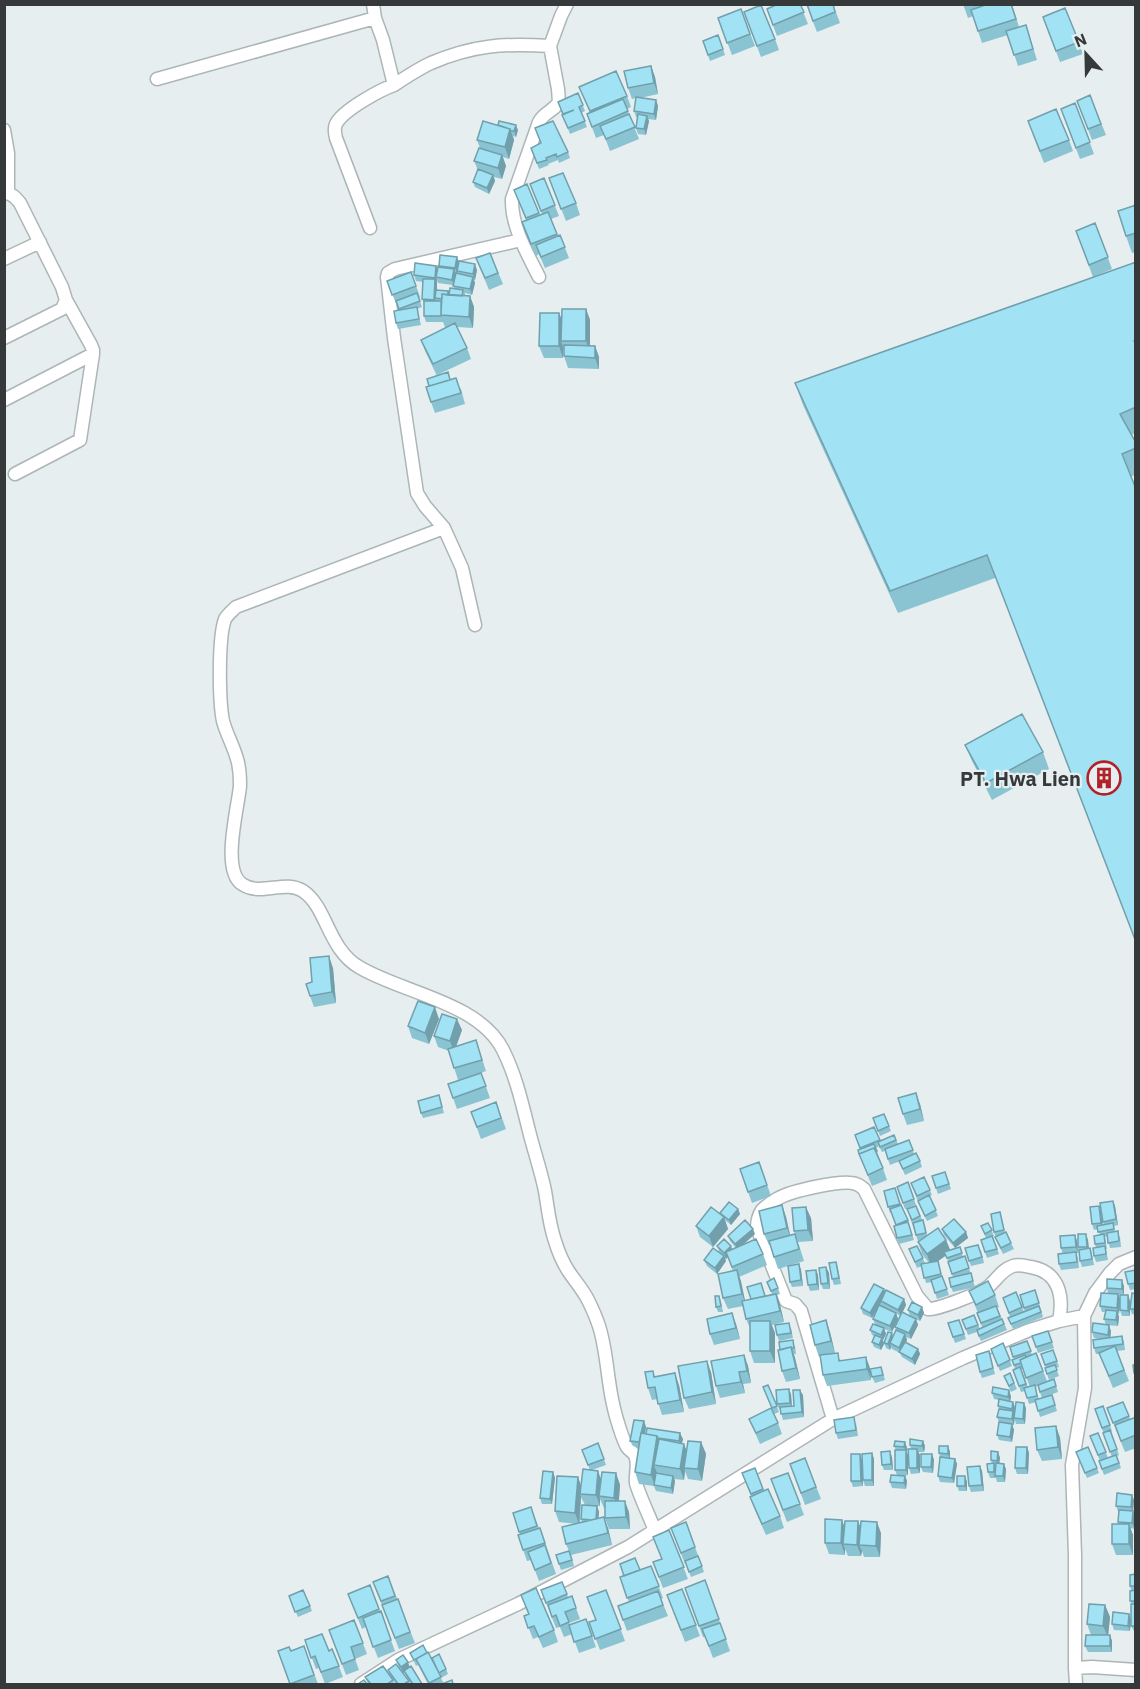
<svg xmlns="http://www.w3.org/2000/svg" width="1140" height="1689" viewBox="0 0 1140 1689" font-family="'IBM Plex Sans',sans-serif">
<rect width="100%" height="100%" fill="#e6eef0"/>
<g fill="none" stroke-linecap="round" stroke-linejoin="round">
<defs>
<path id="minor" d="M373,4L375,18L383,40L394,85C406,77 418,69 431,63C473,45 505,43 550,46L561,16L567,4
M157,79L375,18
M4,130L8,153V193
M4,193C12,193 16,198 20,203L62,287L66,300L62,309L4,338
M370,228L336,138C335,134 334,128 336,124C343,110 380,90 394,85
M4,259L40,242
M539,277C527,253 511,226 512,199L539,122C544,112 554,111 559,102L558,89L550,46
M4,400L93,354V350L91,345L66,300
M15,474L80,440L93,354
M444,528L236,607C232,611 228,614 225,619C218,638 219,701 223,721C227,737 238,753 239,769C240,775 240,780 240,786C238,808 221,870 242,884C260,897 285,879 303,891C327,907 328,949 359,967C402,993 479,1002 503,1050C516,1076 522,1103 529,1131C534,1151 541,1171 545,1191C548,1208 549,1224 555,1241C558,1251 563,1263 569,1272C575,1281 583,1290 588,1300C592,1308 596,1317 599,1326C607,1351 607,1378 613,1404C615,1414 622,1438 627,1447C629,1450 633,1452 635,1455C639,1464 635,1474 636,1483C639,1495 650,1517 655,1531
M475,625L462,568L444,528L425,506L417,493L394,338L387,277L388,273L395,269L521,240
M833,1419L801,1311L795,1304L786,1301L757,1228C757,1221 758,1216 762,1210C766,1206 772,1202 777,1199C790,1191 843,1179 856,1184C860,1185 861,1187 864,1189L917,1296L928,1309C937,1310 980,1293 988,1287C997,1280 1001,1270 1013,1266C1019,1264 1025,1266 1031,1267C1059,1272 1064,1296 1059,1321
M1075,1668L1092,1667L1136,1670
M361,1684L398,1660L518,1604L628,1547L833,1419L963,1358L1027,1331L1059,1321L1084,1316
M1076,1684L1075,1668V1555L1072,1465L1085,1388L1084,1316L1095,1293L1110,1273L1119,1264L1136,1257"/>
</defs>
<!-- minor casing -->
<use href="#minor" stroke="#adb5b6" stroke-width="15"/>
<!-- minor -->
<use href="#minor" stroke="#fff" stroke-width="12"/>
</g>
<!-- wall -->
<path fill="#8ac3d2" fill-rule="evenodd" d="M800,4L808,24L777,36L767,9Z
M806,4H833L840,23L817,32Z
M963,4H1012L1019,27L1026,25L1037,60L1018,66L1008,35L982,43L973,16L968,18Z
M1065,8L1083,54L1060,62L1043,17Z
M741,9L755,46L732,55L718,18Z
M748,23L775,39L779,50L761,57Z
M718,35L725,55L710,61L703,41Z
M651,66L655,77L658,94L640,98L656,100L658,106L656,120L648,119L649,121L646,135L638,134L636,128L637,117H636L634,111L636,98L632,99L628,88Z
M579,87L627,96L631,107L627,109L639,139L610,151L604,135L596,138L587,114L590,113Z
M578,93L585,111L581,113L587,127L570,134L558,102Z
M1090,95L1106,135L1092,140L1077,101Z
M1075,103L1094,154L1080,159L1061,109Z
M483,121L518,130L516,137L513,136L514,140L509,159L503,157L506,166L502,179L494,177L495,181L489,194L475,187L473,182L478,170L474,161L480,148L477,140Z
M1032,132L1069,140L1073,151L1044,163Z
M531,148L568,152L570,158L559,163L558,160L548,164L549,165L539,169Z
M544,178L559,216L551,219L558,236L560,235L569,258L545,268L539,254L536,256L526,234L522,222L526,220L514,190L527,184L540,215L542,214L530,184Z
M549,178L576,203L580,215L566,221Z
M1136,205V252L1132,253L1126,236Z
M1095,223L1112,269L1093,277L1076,231Z
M490,253L503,284L489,290L476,258Z
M457,257L459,262L477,270L475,280H474L475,283L472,295L465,293V296H470L474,307L473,328L457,327L467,348L471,359L437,375L451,379L461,389L465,404L435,413L431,402L429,386L437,376L425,351L421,340L447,327H445L443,322H426L424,316V304L422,299L423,282L416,281L414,275L438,270L439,266ZM437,280L438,283L453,285L454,289L449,294L448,291L437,290Z
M1136,262V433L1131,435L1136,443V474L1131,477L995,578L898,613L803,405L795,383Z
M411,272L420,297L419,298L422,307L417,309L421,325L398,329L396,323L400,310L398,306H397L387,281Z
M586,309L590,320V346H595L599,357V369L568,368L564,356L563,347V358H544L539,346L562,319Z
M965,745L1043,752L1049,769L992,800L972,761Z
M333,968L336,1003L314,1007L310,996L312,982Z
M439,1019L429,1044L412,1038L408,1026Z
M462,1030L456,1047L476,1040L486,1071L481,1073L490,1098L457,1109L448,1084L480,1073L458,1080L449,1051L438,1047L434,1036Z
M439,1095L444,1113L423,1118L421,1113Z
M496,1102L506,1129L481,1139L471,1112Z
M920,1104L924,1121L907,1125L903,1114Z
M884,1114L891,1131L880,1136L873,1118Z
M874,1127L880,1141L894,1135L898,1144L909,1140L914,1154L920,1161L922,1167L905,1175L899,1161H900L890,1165L885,1151L882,1152L879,1146L876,1148L887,1180L872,1186L859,1154L861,1149L855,1135Z
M759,1162L771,1196L752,1203L740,1169Z
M945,1172L951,1189L938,1194L932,1176Z
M924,1177L932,1195L930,1196L938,1216L927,1221L920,1207L911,1183Z
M908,1182L916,1205L905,1209L897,1187Z
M895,1188L901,1205L910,1228L914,1240L899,1244L897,1238L896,1225L892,1212L890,1213L884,1191Z
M782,1205L786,1217L790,1235L799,1245L804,1261L778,1269L770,1245H769L764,1234Z
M916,1206L925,1226L927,1236L946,1240L950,1250L960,1247L963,1257L965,1256L975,1287L953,1292L951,1287L953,1277L946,1255L938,1261L942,1276L949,1295L937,1299L932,1282L926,1283L922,1266L917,1268L909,1249L917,1246L925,1263H929L922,1254L918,1242L922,1240L918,1241L909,1215Z
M1099,1206L1101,1212L1103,1225H1104L1103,1222L1115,1206L1118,1225L1114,1226L1115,1232L1120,1237L1121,1247L1110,1248L1107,1236L1105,1237L1107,1249H1106L1108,1260L1096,1262L1094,1256L1096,1248L1095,1244L1100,1235L1098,1229L1094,1230L1092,1224Z
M738,1209L740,1214L731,1225L725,1220L728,1229L713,1247L700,1237L696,1226L721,1215L720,1213Z
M1000,1212L1005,1232L1014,1249L1003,1254L997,1242L994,1232Z
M811,1218L813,1241L798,1242L794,1231Z
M988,1223L994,1236L993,1237L999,1254L987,1258L981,1240L986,1238L981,1226Z
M942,1229L966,1232L968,1238L955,1248L944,1235Z
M755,1234L743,1244L763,1254L767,1265L739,1277L745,1301L772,1294L767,1282L778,1288L780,1294L777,1295L780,1305L784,1322L772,1325L775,1333V1363H754L750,1351V1328L746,1319L743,1306L728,1309L723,1298L733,1271L728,1257L725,1259L726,1261L717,1274L707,1266L704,1260L719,1251L717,1246H731L732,1249L736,1248L730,1241L728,1236Z
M1086,1234L1088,1240L1089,1248H1090L1092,1254L1094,1265L1082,1267L1080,1261L1078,1247Z
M1075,1235L1077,1241L1078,1253H1076L1078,1258L1079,1268L1061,1270L1059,1264L1063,1254L1061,1248Z
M981,1250L984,1263L971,1266L969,1261Z
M836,1262L838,1268L841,1284L834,1285L832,1279Z
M799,1264L801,1270L803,1286L792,1287L790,1282Z
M826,1267L829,1273L830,1289H823L821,1284Z
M816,1270L818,1275L819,1290L810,1291L808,1285Z
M1136,1270V1289L1130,1290L1128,1284Z
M1124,1286V1295L1118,1294L1120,1299L1128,1295L1130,1301V1316H1122L1120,1310V1302L1119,1314L1118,1313L1119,1317L1118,1326L1106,1325L1104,1319L1105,1312H1102L1100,1306L1108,1293L1107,1288Z
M884,1289L885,1293L904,1299L906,1305L902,1313L916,1319L918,1325L911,1339L906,1337L907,1340L906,1342L918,1349L920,1354L915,1365L902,1357L900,1353L892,1349L891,1347L890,1350L886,1348L884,1343L893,1336L896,1330L895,1327L900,1316L896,1313L898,1319L892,1332L884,1329L886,1334L883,1340L884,1344L881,1350L874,1347L872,1342L874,1336L872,1335L870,1330L875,1324L873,1319L877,1310L872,1318L863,1314L861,1308Z
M1035,1290L1043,1317L1013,1329L1008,1318L1010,1317L1003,1298L1016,1292L1024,1312H1025L1020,1295Z
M969,1291L995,1295L999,1307L997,1308L1007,1330L981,1341L977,1332L968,1335L962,1320L974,1315L980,1329L982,1327L977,1313H978Z
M1136,1294V1315L1132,1314L1130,1309Z
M719,1296L721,1302L723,1312H718L716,1307Z
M922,1307L924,1313L920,1321L910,1316L908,1310Z
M959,1320L966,1339L955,1343L948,1323Z
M736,1324L740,1339L714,1345L710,1334Z
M791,1328L793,1338L779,1341L777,1335Z
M1048,1331L1054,1348L1038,1353L1036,1347Z
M1111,1331L1110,1338L1122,1336L1124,1342L1125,1350L1117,1351L1129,1381L1113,1388L1099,1354H1096L1094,1348L1100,1339L1094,1338L1092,1332Z
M830,1332L835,1353L829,1354L841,1360L870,1368L871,1380L827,1386L823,1375L820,1356L819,1357L815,1345Z
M1027,1341L1032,1355L1036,1353L1047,1381L1054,1379L1058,1392L1042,1398L1038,1386L1035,1387L1039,1399L1052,1395L1057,1411L1040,1417L1036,1402L1029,1404L1025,1391L1021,1392L1013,1370L1015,1369L1012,1360L1014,1359L1010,1347ZM1021,1369H1023L1030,1387H1028Z
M1003,1343L1012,1366L1000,1371L991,1349Z
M795,1346L796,1354H794L800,1379L786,1382L782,1371L778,1350Z
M1053,1350L1059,1367L1056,1368L1059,1376L1049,1380L1045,1368H1046L1045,1365Z
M989,1351L995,1374L982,1378L980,1372Z
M744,1355L748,1366L751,1383L743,1384L745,1393L720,1398L716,1386Z
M653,1371L655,1377L679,1385L684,1412L662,1415L657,1399L652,1400L648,1388Z
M711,1372L716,1404L689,1409L684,1398Z
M883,1373L885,1380L875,1383L872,1377Z
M1010,1373L1017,1389L1011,1392L1004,1376Z
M768,1385L779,1412L774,1414L763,1387Z
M992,1393L1011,1396L1010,1402H1013L1015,1407L1026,1408L1025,1424H1016L1015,1420L1014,1425H1012L1014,1430L1012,1442L999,1440L997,1435L999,1422L997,1417L999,1409L998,1406L999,1400L994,1399Z
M791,1394L792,1406H794L803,1395L804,1417L783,1420L780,1409H779L777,1404Z
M1123,1402L1130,1419L1136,1417V1448L1125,1452L1107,1408Z
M1103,1406L1112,1431L1111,1432L1119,1455L1117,1456L1121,1468L1104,1475L1099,1461H1100L1090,1436L1098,1433L1108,1458L1112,1457L1095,1409Z
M749,1419L778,1423L782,1434L760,1444Z
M644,1421L646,1427L645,1434L683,1439L682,1443L687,1450L701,1442L706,1454L702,1481L688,1479L685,1471L684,1480L674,1479L675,1481L673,1494L656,1491L654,1486L639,1484L635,1472L639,1448L633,1446L630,1441Z
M856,1423L858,1436L838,1439L836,1433Z
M1056,1426L1060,1438L1062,1459L1042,1461L1037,1450Z
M923,1441L925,1446L924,1452H918L920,1455V1473L911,1474L909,1468L911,1449L910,1445Z
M905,1442L907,1448L906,1452L908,1455V1475L903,1476H905L907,1481L906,1489L892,1488L890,1482L897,1475L895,1470L896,1450L894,1446Z
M598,1443L606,1465L592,1470L601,1480L616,1473L620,1485L619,1501L629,1512L630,1529H609L605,1518V1508H604L600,1499V1506H597L599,1512L598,1518L608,1528L612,1545L571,1555L574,1566L561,1570L556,1555L569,1551L566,1544L577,1524L559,1522L555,1511L578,1477L581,1486L590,1470L582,1450ZM581,1497L585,1505L581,1519L582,1522L580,1523Z
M948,1446L950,1452V1458L955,1459L957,1464L954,1483L940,1482L938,1476L940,1457L939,1453Z
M1027,1447L1029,1453L1028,1474H1017L1015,1468Z
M1088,1447L1099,1473L1087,1478L1076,1452Z
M998,1452L1000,1458L999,1463L1006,1469L1005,1482H997L996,1478H990L988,1472L992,1464L991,1460Z
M872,1453L874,1459V1486H865L863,1480Z
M860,1454L862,1460L863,1486L853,1487L851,1481Z
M932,1454L934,1460L933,1473L923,1472L921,1467Z
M892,1457L893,1470H884L882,1465Z
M805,1458L821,1499L805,1505L790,1464Z
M980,1466L982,1471L984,1491L971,1492L969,1486Z
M755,1468L764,1491L780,1516L784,1528L766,1535L754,1508L750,1497L751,1496L742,1473Z
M553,1472L555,1478L552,1504H542L540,1498Z
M788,1473L804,1515L787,1522L775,1491Z
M965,1476L967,1482V1491H959L957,1486Z
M1134,1500L1133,1511L1135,1517V1529L1130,1528L1133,1535V1555H1116L1112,1544L1118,1524V1511L1116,1506Z
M531,1507L539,1528H540L556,1574L539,1581L531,1560L527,1561L518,1535L520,1534L513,1513Z
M842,1520L844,1527H860L881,1533L880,1557H864L862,1551L861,1556H848L845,1549V1555L829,1554L825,1543Z
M671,1528L695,1547L704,1572L691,1577L686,1564H685Z
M669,1530L688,1579L663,1588L653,1562L662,1559Z
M651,1566L663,1598L661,1599L668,1616L627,1631L618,1606L629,1602L620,1577Z
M1136,1574V1631H1134L1131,1626L1132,1604L1130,1601L1131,1590L1130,1586Z
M388,1576L415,1643L399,1649L373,1582Z
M705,1580L730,1651L713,1658L705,1637H703L685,1588Z
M562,1582L568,1597L576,1608L580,1619L569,1623L570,1625L586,1619L596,1647L579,1653L572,1634L564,1637L560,1627L556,1628L541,1590Z
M370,1585L395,1651L378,1658L366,1627L362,1629L348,1594Z
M682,1589L700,1636L685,1642L667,1595Z
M303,1590L312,1611L298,1617L289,1596Z
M606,1590L625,1641L600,1650L589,1622L596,1620Z
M521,1595L554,1630L558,1642L543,1648L538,1637L533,1639L524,1616L528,1614Z
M1105,1605L1110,1617L1108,1635H1110L1112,1641V1652H1088L1085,1646L1091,1635L1087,1624Z
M1129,1614L1131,1619L1130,1631L1114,1630L1112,1624Z
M354,1620L367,1654L355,1659L359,1670L346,1675L329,1630Z
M305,1640L329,1651L332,1649L343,1677L325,1684L319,1668L316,1669Z
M304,1646L318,1684H290L278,1651H291Z
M410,1653L446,1669L448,1674L441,1678L444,1684H453H428L418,1665L416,1666Z
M396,1660L410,1667L422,1684H411L404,1672L403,1673L398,1665Z
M388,1670L409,1681L410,1684H368L365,1677L393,1680L394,1683H395L390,1675Z"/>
<!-- shaded-wall -->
<path fill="#719fab" d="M651,66L655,77L658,94L654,83Z
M656,100L658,106L656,120L654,114Z
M647,116L649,121L646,135L644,129Z
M516,125L518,130L516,137L514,131Z
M510,129L514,140L509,159L505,147Z
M502,155L506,166L502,179L498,168Z
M493,175L495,181L489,194L487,188Z
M457,257L459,263L457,274L455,268Z
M475,264L477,270L475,280L473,274Z
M436,266L438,271L436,277L437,280V298H435L436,302V306L434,300L435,278Z
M454,269L456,275L454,285L452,280Z
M473,277L475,283L472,295L470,289Z
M470,296L474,307L473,328L469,317Z
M586,309L590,320V353L586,341Z
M559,313L564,324L561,341L563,347V358L559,346Z
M595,346L599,357V369L595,358Z
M329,956L333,968L336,1003L332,992Z
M435,1007L439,1019L429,1044L425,1033Z
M457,1019L462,1030L454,1052L450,1041Z
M916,1093L920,1104L924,1121L920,1109Z
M1113,1201L1115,1206L1118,1225L1116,1219Z
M782,1205L786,1217L791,1239L787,1228Z
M1099,1206L1101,1212L1103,1229L1101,1223Z
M806,1207L811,1218L813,1241L808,1230Z
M738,1209L740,1214L731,1225L729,1220Z
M724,1217L728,1229L713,1247L709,1236Z
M753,1229L755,1234L737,1250L735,1244Z
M966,1232L968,1238L955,1248L953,1243Z
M1086,1234L1088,1240L1089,1252L1087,1247Z
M1075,1235L1077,1241L1078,1253L1076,1247Z
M946,1240L951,1252L931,1266L927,1254Z
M731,1246L733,1252L726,1259L724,1253Z
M724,1256L726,1261L717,1274L715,1268Z
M799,1264L801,1270L803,1286L801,1280Z
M826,1267L829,1273L830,1289L828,1283Z
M737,1270L741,1281L746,1305L742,1294Z
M816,1270L818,1275L819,1290L817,1284Z
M1122,1280L1124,1286V1295L1122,1289Z
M884,1289L886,1294L872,1318L870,1313Z
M776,1294L780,1305L784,1322L780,1311Z
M1118,1294L1120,1299L1119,1314L1117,1308Z
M1128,1295L1130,1301V1316L1128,1311Z
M904,1299L906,1305L901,1316L898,1310Z
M922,1307L924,1313L920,1321L918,1315Z
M1117,1311L1119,1317L1118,1326L1116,1320Z
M732,1313L736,1324L740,1339L736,1328Z
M896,1313L898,1319L892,1332L890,1326Z
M916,1319L918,1325L911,1339L909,1333Z
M826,1320L830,1332L835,1353L831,1341Z
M770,1321L775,1333V1363L770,1351Z
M1109,1325L1111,1331L1110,1341L1108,1335Z
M884,1328L886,1334L883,1340L881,1335Z
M892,1333L894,1339L890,1343L891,1347L890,1350L888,1344Z
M905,1334L907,1340L901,1353L899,1348Z
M882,1338L884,1344L881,1350L879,1345Z
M791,1347L795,1358L800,1379L796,1368Z
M918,1349L920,1354L915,1365L912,1359Z
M744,1355L748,1366L751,1383L747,1371Z
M866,1357L870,1368L871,1380L867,1369Z
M707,1361L711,1372L716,1404L712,1392Z
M739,1372L743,1384L745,1393L741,1382Z
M675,1373L679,1385L684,1412L680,1400Z
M789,1389L791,1394L792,1408L790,1403Z
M800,1390L803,1395L804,1417L802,1412Z
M1009,1390L1011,1396L1010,1402L1008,1397Z
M1013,1402L1015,1408L1014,1414L1015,1417L1014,1418V1425L1012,1419L1013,1412L1012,1409Z
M1024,1403L1026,1408L1025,1424L1023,1419Z
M644,1421L646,1427L642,1448L640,1443Z
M1012,1424L1014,1430L1012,1442L1010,1437Z
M1056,1426L1060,1438L1062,1459L1058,1447Z
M680,1433L683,1439L681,1447L679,1441Z
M657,1436L662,1447L654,1465L657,1473L655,1486L651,1475Z
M923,1441L925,1446L924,1452L922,1446Z
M701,1442L706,1454L702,1481L698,1469Z
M905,1442L907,1448L906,1452L908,1455V1475L906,1470V1451L904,1447Z
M684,1444L688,1455L684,1468L685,1471L684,1480L680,1469Z
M948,1446L950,1452V1460L948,1454Z
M1027,1447L1029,1453L1028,1474L1026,1468Z
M917,1449L920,1455V1473L917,1468Z
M890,1451L892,1457L893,1470L891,1464Z
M998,1452L1000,1458L999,1466L997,1461Z
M872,1453L874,1459V1486L872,1480Z
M860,1454L862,1460L863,1486L861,1481Z
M932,1454L934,1460L933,1473L931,1467Z
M955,1459L957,1464L954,1483L952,1478Z
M1004,1464L1006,1469L1005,1482L1003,1476Z
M980,1466L982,1471L984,1491L982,1485Z
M598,1471L602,1482L599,1496L600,1499V1506L596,1495Z
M553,1472L555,1478L552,1504L550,1499Z
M616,1473L620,1485L618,1509L614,1498Z
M673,1476L675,1481L673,1494L671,1488Z
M905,1476L907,1481L906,1489L904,1483Z
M965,1476L967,1482V1491L965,1486Z
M578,1477L582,1489L580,1494L581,1497L579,1524L575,1513Z
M1132,1495L1134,1500L1133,1513L1131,1507Z
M625,1501L629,1512L630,1529L626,1517Z
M597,1506L599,1512L598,1526L596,1520Z
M1133,1511L1135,1517V1529L1132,1523Z
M604,1517L608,1528L612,1545L608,1533Z
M842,1520L846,1531L843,1544L845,1549V1555L841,1543Z
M858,1521L863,1533L859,1545L862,1551L861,1556L857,1545Z
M877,1522L881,1533L880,1557L876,1546Z
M1129,1524L1133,1535V1555L1129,1544Z
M1105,1605L1110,1617L1108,1637L1103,1626Z
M1129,1614L1131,1619L1130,1631L1128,1626Z
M1110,1635L1112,1641V1652L1110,1646Z
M408,1662L410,1668L403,1673L401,1667Z"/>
<!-- building -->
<path fill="#a1e3f4" stroke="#719fab" stroke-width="1.5" d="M778,4H800L804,12L773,25L767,9Z
M807,4H833L835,12L813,21Z
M988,4H1011L1016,19L978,31L971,10Z
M761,5L775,39L757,46L744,12Z
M1065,8L1079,42L1056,51L1043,17Z
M741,9L750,34L727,43L718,18Z
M1026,25L1033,49L1014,55L1006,31Z
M718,35L723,49L708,55L703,41Z
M651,66L654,83L628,88L624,71Z
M616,71L627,96L590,111L579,87Z
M578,93L583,105L579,107L585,121L568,128L562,115L574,110L563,114L558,102Z
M1090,95L1101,124L1088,129L1077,101Z
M636,97L656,100L654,114L634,111Z
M623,99L628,111L592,127L587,114Z
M1075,103L1090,142L1076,148L1061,109Z
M1056,109L1069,140L1040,151L1028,121Z
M629,114L635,127L606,139L600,126Z
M638,114L647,116L644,129L636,128Z
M483,121L510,129L505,147L477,140Z
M499,121L516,125L514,131H511L510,129L498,125Z
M553,121L568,152L557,157L556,154L546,158L547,160L537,163L531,148L541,143L535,128Z
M479,148L502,155L498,168L474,161Z
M478,169L493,175L487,188L473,182Z
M563,173L576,203L561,209L549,178Z
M544,178L555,205L541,211L530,184Z
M527,184L539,213L526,218L514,190Z
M1136,205V233L1126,236L1118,211Z
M548,212L557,234L531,244L522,222Z
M1095,223L1108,257L1089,265L1076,231Z
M560,235L565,247L541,257L536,245Z
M490,253L498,273L485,278L476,258Z
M440,255L457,257L455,268L439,266Z
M459,261L475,264L473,274L457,271Z
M1136,262V340L1134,341L1136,343V407L1120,414L1136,443V448L1122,454L1136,489V942L987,555L890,591L795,383Z
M415,263L436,266L435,278L414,275Z
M438,267L454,269L452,280L436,277Z
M411,272L416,286L392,295L387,281Z
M456,273L473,277L470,289L453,286Z
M423,279H435L434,300L422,299Z
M450,288L463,290L462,296L449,295Z
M436,290L448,291V295L442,294V299L435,298Z
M417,293L420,301L399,309L396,301Z
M442,294L470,296L469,317L441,315Z
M424,301H441V316H424Z
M417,307L419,319L396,323L394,311Z
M562,309H586V341H561Z
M540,313H559V346H539Z
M455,323L467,348L433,364L421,340Z
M564,345L595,346V358L564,356Z
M448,372L450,380L429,386L427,379Z
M456,378L461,393L431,402L426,387Z
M1022,714L1043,752L986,783L965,745Z
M329,956L332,992L310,996L306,984L312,982L310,958Z
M418,1001L435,1007L425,1033L408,1026Z
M442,1014L457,1019L450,1041L434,1036Z
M476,1040L482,1060L454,1068L448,1049Z
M481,1073L486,1086L453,1098L448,1084Z
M916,1093L920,1109L903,1114L898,1098Z
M439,1095L442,1107L421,1113L418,1101Z
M496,1102L501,1118L477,1127L471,1112Z
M884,1114L889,1126L878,1131L873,1118Z
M874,1127L880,1140L860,1148L855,1135Z
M894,1135L896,1140L880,1147L878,1142Z
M909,1140L913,1150L888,1159L885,1149Z
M874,1144L877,1151L876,1152L874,1148L859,1154L858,1150Z
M874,1148L883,1168L868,1175L859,1154Z
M916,1153L920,1161L903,1169L899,1161Z
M759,1162L767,1185L748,1192L740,1169Z
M945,1172L949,1184L936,1188L932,1176Z
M924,1177L930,1190L917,1196L911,1183Z
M908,1182L914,1199L903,1203L897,1187Z
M895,1188L900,1204L888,1207L884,1191Z
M929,1195L936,1210L925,1216L918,1201Z
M1113,1201L1116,1219L1103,1222L1100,1203Z
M729,1202L738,1209L729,1220L720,1213Z
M782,1205L787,1228L764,1234L759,1211Z
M901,1205L908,1220L896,1225L890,1209Z
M916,1206L920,1216L912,1220L907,1209Z
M1099,1206L1101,1223L1092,1224L1090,1207Z
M711,1207L724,1217L709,1236L696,1226Z
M806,1207L808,1230L794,1231L792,1208Z
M1000,1212L1004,1230L994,1232L991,1214Z
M954,1219L966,1232L953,1243L942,1229Z
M745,1220L753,1229L735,1244L728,1236Z
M923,1220L926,1233L916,1235L913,1223Z
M908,1222L912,1235L897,1238L894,1226Z
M988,1223L992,1230L985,1234L981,1226Z
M1113,1223L1114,1229L1098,1232L1097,1226Z
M938,1228L946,1240L927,1254L918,1242Z
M1118,1231L1119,1241L1108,1243L1107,1233Z
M1006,1232L1011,1243L1001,1248L995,1237Z
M795,1234L799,1249L774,1257L769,1241Z
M1078,1234H1086L1087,1247H1078Z
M1104,1234L1105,1243L1095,1244L1094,1236Z
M1075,1235L1076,1247L1061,1248L1060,1236Z
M992,1236L997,1249L985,1252L981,1240Z
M724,1239L731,1246L724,1253L717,1246Z
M756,1239L763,1254L732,1267L726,1252Z
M978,1245L982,1257L969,1261L965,1248Z
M917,1246L923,1258L915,1262L909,1249Z
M1105,1246L1106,1254L1094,1256L1093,1248Z
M960,1247L962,1253L947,1258L944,1252Z
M713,1248L724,1256L715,1268L704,1260Z
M1090,1248L1092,1259L1080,1261L1079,1250Z
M1076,1252L1077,1262L1059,1264L1058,1254Z
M965,1256L969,1268L952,1274L948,1262Z
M938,1261L941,1274L924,1278L921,1264Z
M836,1262L839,1278L832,1279L829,1263Z
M799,1264L801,1280L790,1282L788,1266Z
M826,1267L828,1283L821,1284L819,1268Z
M737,1270L742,1294L723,1298L718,1274Z
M816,1270L817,1284L808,1285L806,1271Z
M1136,1270V1283L1128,1284L1125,1272Z
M971,1273L973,1281L951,1287L949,1278Z
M942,1276L947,1289L935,1293L931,1280Z
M774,1278L778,1288L771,1291L767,1282Z
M1107,1279L1122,1280V1289L1107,1288Z
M988,1281L995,1295L976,1305L969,1291Z
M761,1283L765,1296L751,1299L747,1287Z
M874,1284L884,1289L870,1313L861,1308Z
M886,1290L904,1299L898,1310L881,1301Z
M1035,1290L1039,1303L1024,1308L1020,1295Z
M1016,1292L1022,1307L1009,1313L1003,1298Z
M1101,1293L1118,1294L1117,1308L1100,1306Z
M1132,1293L1136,1294V1309H1130Z
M776,1294L780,1311L746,1319L742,1301Z
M1120,1295H1128V1311L1120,1310Z
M715,1296H719L721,1306L716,1307Z
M912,1302L922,1307L918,1315L908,1310Z
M879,1305L896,1313L890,1326L873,1319Z
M996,1306L1000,1316L981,1323L977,1313Z
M1039,1306L1041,1312L1011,1324L1008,1318Z
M1106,1310L1117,1311L1116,1320L1104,1319Z
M902,1312L916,1319L909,1333L895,1327Z
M732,1313L736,1328L710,1334L707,1319Z
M974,1315L978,1325L966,1329L962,1320Z
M1002,1319L1004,1324L979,1336L977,1330Z
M826,1320L831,1341L815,1345L810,1325Z
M959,1320L964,1334L953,1337L948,1323Z
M750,1321H770V1351H750Z
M789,1323L791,1333L777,1335L775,1325Z
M1093,1323L1109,1325L1108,1335L1092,1332Z
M873,1324L884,1328L881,1335L870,1330Z
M896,1330L905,1334L899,1348L890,1343Z
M1048,1331L1052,1342L1036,1347L1032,1336Z
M888,1332L892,1333L888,1344L884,1343Z
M875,1335L882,1338L879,1345L872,1342Z
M1122,1336L1123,1344L1094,1348L1093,1340Z
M793,1340L794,1348H792L791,1347L780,1350L779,1342Z
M1027,1341L1031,1351L1013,1357L1010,1347Z
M905,1342L918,1349L912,1359L899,1352Z
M1003,1343L1010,1360L998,1366L991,1349Z
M1115,1346L1124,1370L1109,1376L1099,1353Z
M791,1347L796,1368L782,1371L778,1350Z
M1053,1350L1057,1361L1045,1365L1041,1354Z
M989,1351L993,1368L980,1372L976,1355Z
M838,1353L839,1361L866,1357L867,1369L823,1375L820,1355Z
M1036,1353L1043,1371L1026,1378L1020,1360Z
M744,1355L747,1371L739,1372L741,1382L716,1386L711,1361Z
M1025,1355L1026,1357L1020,1360L1021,1363L1014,1365L1012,1360Z
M707,1361L712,1392L684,1398L678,1366Z
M1055,1365L1057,1370L1047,1374L1045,1368Z
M1133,1365H1136V1373H1134Z
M881,1367L883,1375L872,1377L870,1369Z
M1020,1367L1026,1384L1019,1386L1013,1370Z
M653,1371L654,1377L675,1373L680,1400L658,1404L655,1387L648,1388L645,1372Z
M1010,1373L1014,1383L1009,1386L1004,1376Z
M1054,1379L1056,1386L1040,1392L1038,1385Z
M768,1385L777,1406L772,1408L763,1387Z
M1035,1385L1037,1396L1027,1398L1024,1388Z
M993,1387L1009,1390L1008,1397L992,1393Z
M789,1389L790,1403L777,1404L776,1390Z
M793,1390H800L802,1412L781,1414L780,1407L794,1406Z
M1052,1395L1055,1405L1038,1411L1035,1400Z
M999,1399L1013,1402L1012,1409L998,1406Z
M1016,1402L1024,1403L1023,1419L1014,1418Z
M1123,1402L1129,1416L1113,1423L1107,1408Z
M1103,1406L1110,1425L1102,1428L1095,1409Z
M771,1408L778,1423L756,1433L749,1419Z
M999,1409L1013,1411L1012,1419L997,1417Z
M854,1417L856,1430L836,1433L834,1420Z
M1136,1417V1435L1121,1441L1115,1425Z
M634,1420L644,1421L639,1442L630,1441Z
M999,1422L1012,1424L1010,1437L997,1435Z
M1056,1426L1058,1447L1037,1450L1035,1428Z
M647,1428L680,1433L679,1441L658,1438L657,1436L646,1434Z
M1110,1430L1117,1449L1110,1452L1103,1433Z
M641,1433L657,1436L651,1475L635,1472Z
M1098,1433L1106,1452L1098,1455L1090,1436Z
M659,1439L684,1444L680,1469L654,1465Z
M910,1439L923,1441L922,1446L910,1445Z
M688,1441L701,1442L698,1469L684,1468Z
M895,1441L905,1442L904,1447L894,1446Z
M598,1443L604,1459L588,1465L582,1450Z
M939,1446H948V1454L939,1453Z
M1016,1447H1027L1026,1468H1015Z
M1088,1447L1097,1468L1085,1473L1076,1452Z
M908,1449H917V1468H909Z
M895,1450H906V1470H895Z
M890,1451L891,1464L882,1465L881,1452Z
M991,1451L998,1452L997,1461L991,1460Z
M872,1453V1480H863L862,1454Z
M851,1454H860L861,1481H851Z
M921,1454H932L931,1467H921Z
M1116,1455L1119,1463L1102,1469L1099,1461Z
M940,1457L955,1459L952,1478L938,1476Z
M805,1458L816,1487L801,1493L790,1464Z
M994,1463V1472H988L987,1464Z
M996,1463L1004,1464L1003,1476H995Z
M980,1466L982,1485L969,1486L967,1467Z
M755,1468L763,1489L751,1494L742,1473Z
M583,1469L598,1471L596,1495L580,1494Z
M543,1471L553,1472L550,1499L540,1498Z
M602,1472L616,1473L614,1498L599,1496Z
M656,1473L673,1476L671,1488L654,1485Z
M788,1473L800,1504L783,1510L771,1479Z
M891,1475L905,1476L904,1483L890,1482Z
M557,1476L578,1477L575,1513L555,1511Z
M957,1476H965V1486H957Z
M768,1489L780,1516L762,1524L750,1497Z
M1117,1493L1132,1495L1131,1507L1116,1506Z
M605,1501H625L626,1517L605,1518Z
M582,1505L597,1506L596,1519L591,1520L581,1519Z
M531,1507L537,1526L519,1532L513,1513Z
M1119,1510L1133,1511L1132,1523L1118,1522Z
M604,1517L608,1533L566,1544L562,1527Z
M825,1519L842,1520L841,1543H825Z
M845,1521H858L857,1545L843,1544Z
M861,1521L877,1522L876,1546L859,1545Z
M686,1522L695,1547L681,1553L671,1528Z
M1112,1524H1129V1544H1112Z
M540,1528L545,1543L523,1550L518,1535Z
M669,1530L684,1567L659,1577L653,1562L662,1559L653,1537Z
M545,1545L551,1563L535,1570L528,1552Z
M569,1551L572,1560L559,1564L556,1555Z
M698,1556L702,1566L689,1572L685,1561Z
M635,1558L640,1570L624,1576L620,1564Z
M651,1566L659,1586L627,1598L620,1577Z
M1136,1574V1586H1130V1575Z
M388,1576L395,1596L381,1601L373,1582Z
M705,1580L719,1619L699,1626L685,1588Z
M562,1582L567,1594L546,1603L541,1590Z
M370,1585L379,1609L358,1618L348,1594Z
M536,1588L554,1630L539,1637L534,1626L528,1628L524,1616L529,1614L521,1595Z
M682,1589L696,1625L681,1630L667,1595Z
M303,1590L310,1606L295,1612L289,1596Z
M606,1590L621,1629L595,1639L589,1622L596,1620L587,1597Z
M1136,1590V1601H1130V1591Z
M658,1591L663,1605L623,1620L618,1606Z
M572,1596L576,1608L565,1612L569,1622L560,1626L556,1615L552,1617L548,1605Z
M398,1599L410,1632L395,1638L382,1605Z
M1089,1604L1105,1605L1103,1626L1087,1624Z
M1131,1604H1136V1626H1131Z
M381,1611L391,1640L373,1647L363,1618Z
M1113,1612L1129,1614L1128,1626L1112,1624Z
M586,1619L592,1636L574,1642L569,1625Z
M354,1620L363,1643L351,1647L355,1659L342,1664L329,1630Z
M720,1623L726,1639L709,1646L702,1629Z
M322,1634L329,1651L332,1649L339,1666L321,1672L315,1656L311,1658L305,1640Z
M1086,1635H1110V1646H1085Z
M423,1645L427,1653L414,1660L410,1653Z
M304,1646L314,1675L290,1684L278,1651L289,1647L291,1651Z
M428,1652L441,1677L429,1683L416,1659Z
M439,1654L446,1669L439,1673L432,1658Z
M403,1655L408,1662L401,1667L396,1660Z
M396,1664L409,1681L404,1684H398L388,1670Z
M383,1666L393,1680L387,1684H371L365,1677Z
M411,1666L422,1684H413L404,1671Z
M364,1680L367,1684H358Z
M452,1680L453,1684H442Z"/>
<!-- icons -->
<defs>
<symbol id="building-ring" viewBox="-11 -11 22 22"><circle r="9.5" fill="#e6eef0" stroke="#b2202a" stroke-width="1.5"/><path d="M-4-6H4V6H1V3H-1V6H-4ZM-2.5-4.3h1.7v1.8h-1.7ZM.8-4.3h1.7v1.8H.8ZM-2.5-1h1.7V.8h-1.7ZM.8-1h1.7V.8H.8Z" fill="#b2202a"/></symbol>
</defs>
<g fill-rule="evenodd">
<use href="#building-ring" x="1085" y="759" width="38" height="38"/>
</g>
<g text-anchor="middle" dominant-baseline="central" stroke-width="4.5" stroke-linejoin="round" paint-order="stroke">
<!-- poi labels -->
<g font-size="20" font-weight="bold" fill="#363939" stroke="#e6eef0" text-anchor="end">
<text x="1081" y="778">PT. Hwa Lien</text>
</g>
</g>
<!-- border -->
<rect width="1140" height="1689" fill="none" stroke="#363939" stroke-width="12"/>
<!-- north arrow -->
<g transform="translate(1086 54) rotate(338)" stroke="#e6eef0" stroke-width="4.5" paint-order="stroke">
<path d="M0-4.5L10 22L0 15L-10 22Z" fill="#363939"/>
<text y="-9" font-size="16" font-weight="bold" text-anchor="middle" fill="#363939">N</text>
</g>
</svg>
